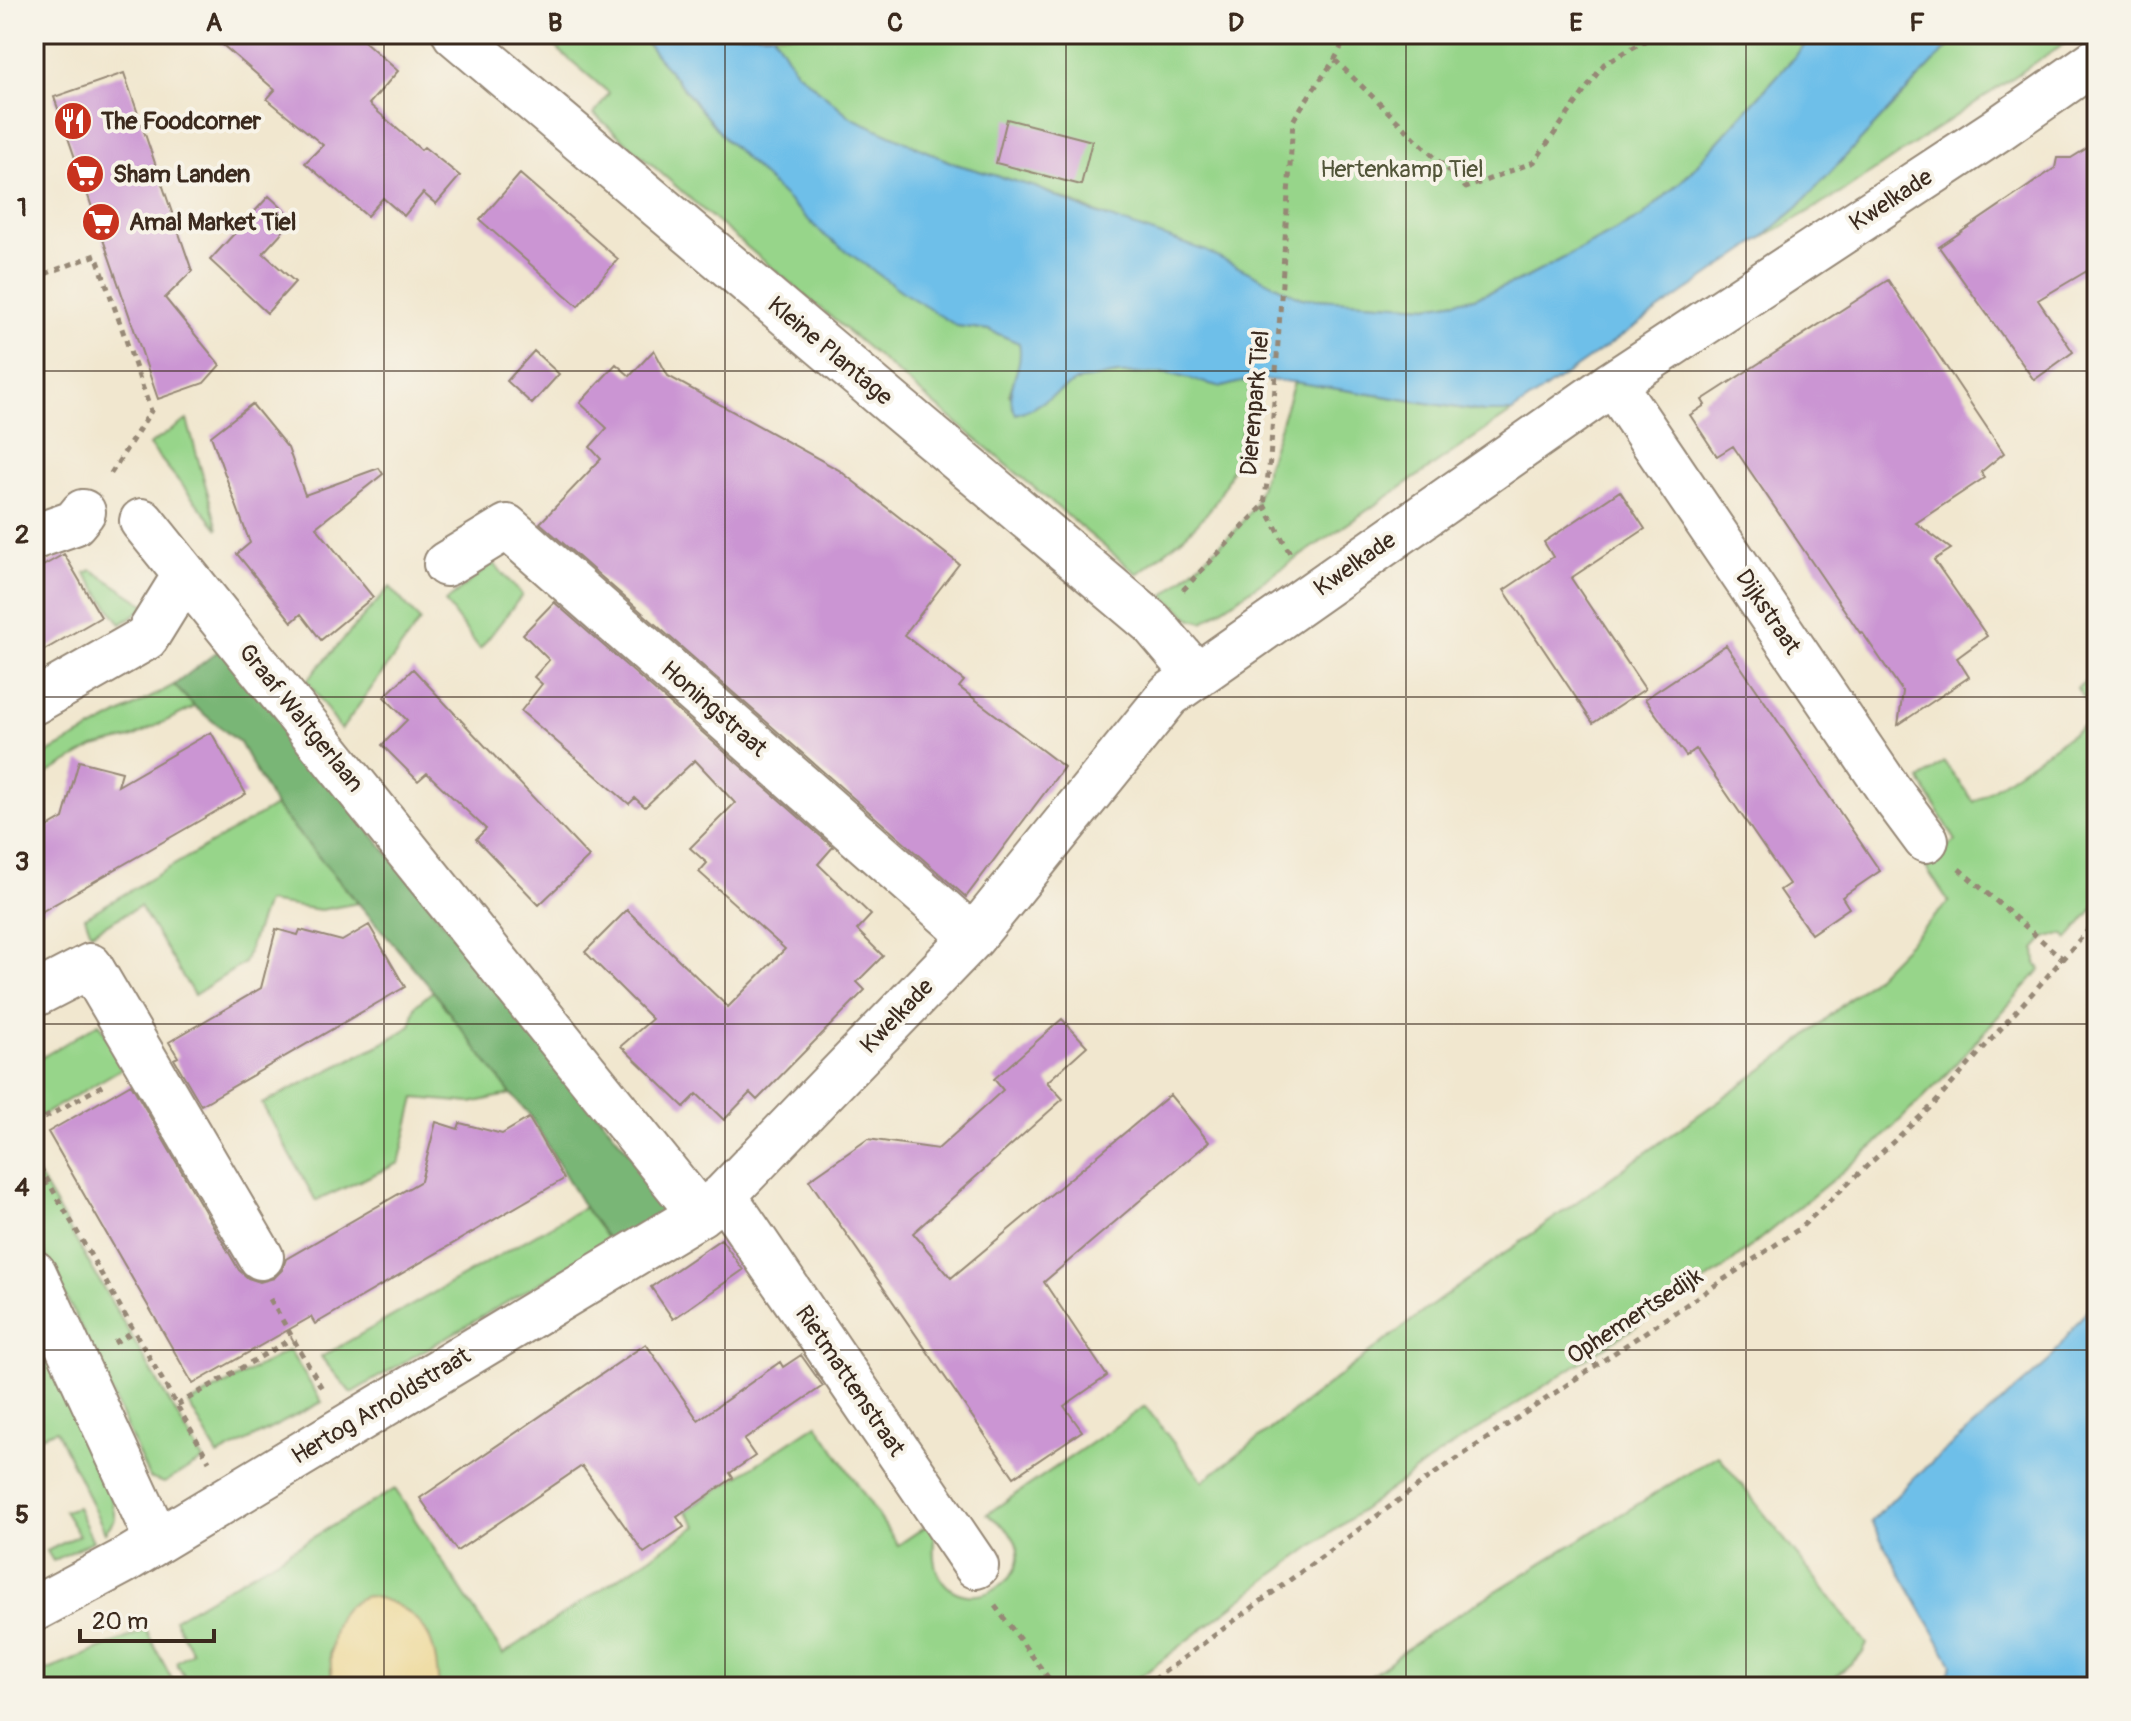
<svg xmlns="http://www.w3.org/2000/svg" width="2131" height="1721" viewBox="0 0 2131 1721" font-family="Pangolin,sans-serif">
<rect width="100%" height="100%" fill="#f7f3e8"/>
<filter id="ink" filterUnits="userSpaceOnUse"><feTurbulence type="fractalNoise" baseFrequency=".0125" numOctaves="2"/><feDisplacementMap in="SourceGraphic" scale="16" xChannelSelector="R" yChannelSelector="G"/><feConvolveMatrix kernelMatrix="1 2 1 2 8 2 1 2 1" color-interpolation-filters="sRGB"/></filter>
<filter id="wash" filterUnits="userSpaceOnUse"><feTurbulence type="fractalNoise" baseFrequency=".006" numOctaves="4" result="noise"/><feDisplacementMap in="SourceGraphic" scale="32" xChannelSelector="R" yChannelSelector="G"/><feGaussianBlur stdDeviation="1.8" result="paint"/><feColorMatrix in="noise" values="0 0 0 0 0 0 0 0 0 0 0 0 0 0 0 0 0 1.4 0 .05"/><feComposite in="paint" operator="in"/></filter>
<g filter="url(#wash)">
<rect width="100%" height="100%" fill="#f1e7cf"/>
<!-- green -->
<path fill="#97d58a" stroke="#698054" stroke-width="2" d="M540,34H639L724,138L957,326L989,330L1020,343L1022,356L1009,395L1033,408L1076,381L1118,374L1166,373L1222,387L1252,379C1244,416 1238,466 1218,498C1198,529 1166,551 1137,574L703,210L594,114L609,93Z
M773,34H1815L1687,176L1642,217L1524,279L1474,298L1428,306L1301,298L1035,187L955,164L852,118L796,71Z
M1960,34H2078L1841,193L1761,239L1799,206Z
M1294,382L1483,412H1512L1203,622L1192,619L1164,596L1236,530L1254,506Z
M187,420L218,529L149,445Z
M493,563L522,595L480,649L445,602Z
M92,570L147,606L121,624L85,573Z
M390,587L420,621L341,730L307,680Z
M2097,672V904L2068,939L2064,934L2046,937L2035,949L2036,964L2041,969L1940,1081L1875,1145L1722,1270L1428,1462L1273,1575L1127,1687H439L429,1636L406,1610L330,1650L332,1687H190L176,1662L192,1652L174,1619L395,1489L503,1654L697,1526L686,1511L817,1424L898,1545L935,1520C935,1537 930,1559 939,1575C965,1623 1042,1576 1011,1534C1005,1526 995,1520 987,1514L1145,1406L1203,1481L1424,1311L1791,1049L1874,978L1949,902L1923,863L1956,841L1920,780L1944,762L1974,802L2096,717L2077,688Z
M174,685L195,707L131,738L94,747L38,779L46,816L34,822V760Z
M275,806L358,903L321,910L266,902L244,963L194,995L140,906L91,933L85,917Z
M433,991L511,1094L471,1103L415,1098L399,1163L316,1201L262,1104L381,1044L411,1026L415,1006Z
M99,1023L126,1066L34,1120V1048L41,1058Z
M34,1168L203,1460L164,1483L149,1478L98,1362L34,1232Z
M584,1207L610,1242L351,1393L321,1357Z
M34,1327L111,1496L115,1519L105,1532L56,1430L34,1439Z
M289,1350L322,1402L218,1456L189,1404Z
M1718,1455L1867,1644L1862,1654L1823,1687H1356L1431,1631Z
M77,1507L93,1541L53,1561L47,1551L79,1535L64,1511Z
M146,1630L176,1687H34V1676Z"/>
<!-- forest -->
<path fill="#79b676" stroke="#5a704a" stroke-width="2" d="M222,648L673,1207L610,1242L584,1207L529,1114L511,1094L426,982L275,806L240,743L195,707L174,685Z"/>
<!-- sand -->
<path fill="#eeda9e" stroke="#94825e" stroke-width="2" d="M367,1596C391,1599 417,1613 429,1637C436,1651 437,1671 439,1687H332C330,1652 326,1607 367,1596Z"/>
<!-- water -->
<path fill="#6ebfe9" stroke="#547484" stroke-width="2" d="M639,34H773L796,71L852,118L955,164L1035,187L1087,210L1206,251L1301,298L1428,306L1474,298L1524,279L1642,217L1687,176L1815,34H1960L1799,206L1761,239L1512,412H1484L1294,382L1252,379L1222,387L1166,373L1118,374L1076,381L1033,408L1016,414C1001,389 1025,370 1019,343L989,330L957,326L907,295L824,235L724,138Z
M2097,1296V1687H1933L1948,1674L1952,1664L1871,1522L1916,1476L2048,1362Z"/>
<g id="blocks">
<!-- building -->
<path fill="#cb95d3" d="M210,34H356L398,71L369,104L421,150L424,147L460,176L436,204L423,193L404,216L383,198L367,216L305,163L323,145L267,99L275,90Z
M124,73L192,271L165,298L220,365L204,383L158,399L54,97Z
M1007,119L1092,141L1081,185L996,163Z
M2097,142V265L2038,300L2073,352L2034,380L1939,247L2055,168L2057,158H2071Z
M520,174L618,259L578,306L480,220Z
M269,196L294,219L263,253L295,282L267,313L210,260Z
M1888,280L2004,453L1981,472L1984,478L1916,523L1951,549L1934,560L1987,636L1957,658L1969,677L1898,725L1903,692L1862,632L1860,633L1733,446L1717,456L1690,415L1705,405L1702,400Z
M654,350L668,376L839,470L959,564L904,635L964,681L959,687L1064,767L966,897L540,523L601,459L590,447L607,428L580,403L616,364L630,376Z
M534,351L559,374L532,404L507,381Z
M252,404L288,448L305,495L379,468L383,474L316,527L373,597L321,640L301,614L292,622L237,554L250,543L211,436Z
M1620,491L1645,529L1571,578L1645,689L1593,723L1504,590L1553,557L1544,542Z
M64,554L101,617L34,656V571Z
M554,602L833,847L818,864L871,915L857,930L883,956L857,982L865,990L757,1100L750,1093L724,1120L697,1094L684,1107L621,1046L652,1019L585,952L627,910L728,1007L785,949L699,872L707,863L690,848L735,803L695,760L645,807L635,798L629,804L521,711L542,684L534,677L549,660L523,634Z
M1726,645L1880,871L1842,897L1849,908L1811,934L1780,890L1789,884L1696,749L1686,756L1645,699Z
M413,669L589,857L539,905L476,839L486,829L427,773L418,781L382,745L407,720L384,697Z
M211,732L246,794L34,916V835L63,818L79,761L122,772L118,786Z
M369,925L405,987L201,1105L174,1059L178,1057L169,1042L261,988L276,929L298,935L300,930L342,941Z
M1062,1019L1087,1046L1047,1082L1063,1099L913,1233L951,1278L1170,1095L1209,1142L1044,1282L1107,1376L1064,1406L1082,1431L1014,1477L809,1180L868,1139L938,1149L1003,1090L994,1079Z
M131,1084L239,1270L248,1278L260,1282L274,1278L282,1270L286,1259L421,1181L436,1122L458,1129L460,1123L502,1134L529,1118L564,1179L315,1324L311,1317L193,1384L48,1132Z
M721,1239L743,1270L673,1319L651,1287Z
M646,1344L698,1420L780,1362L783,1367L801,1355L823,1386L744,1440L755,1456L730,1473L733,1478L677,1517L684,1527L644,1553L582,1466L457,1551L420,1498Z"/>
</g>
</g>
<g filter="url(#ink)">
<use href="#blocks" fill-opacity="0" stroke="#968876" stroke-width="2"/>
<g fill="none" stroke-linecap="round" stroke-linejoin="round">
<defs>
<path id="minor" d="M455,34L1152,623L1197,676
M1613,383L1889,790L1926,840
M142,521L700,1214
M34,537L74,523L83,512
M446,564L507,527L973,937
M34,702L146,638L185,575
M34,995L90,966L261,1257
M724,1195L976,1566
M34,1273L157,1540
M34,1609L126,1560L700,1214L724,1195L973,937L1169,695L1613,383L1997,130L2097,60"/>
</defs>
<!-- minor casing -->
<use href="#minor" stroke="#968876" stroke-width="48"/>
<!-- path -->
<path stroke="#968876" stroke-width="5" stroke-dasharray="6 6" stroke-linecap="butt" d="M1335,60L1466,188L1534,162L1604,64L1657,34
M34,278L96,255L151,411L108,478
M1264,505L1292,557
M1183,590L1264,505L1270,460L1293,121C1305,100 1319,82 1333,62C1339,53 1342,43 1349,34
M1959,869L2063,959
M34,1124L107,1083
M34,1157L209,1461
M34,1189L48,1183
M270,1299L323,1390
M114,1343L134,1331
M177,1405L293,1338
M995,1606L1055,1687
M1144,1687L1437,1472L1799,1229L1935,1103L2097,920"/>
<!-- minor -->
<use href="#minor" stroke="#fff" stroke-width="44"/>
</g>
</g>
<!-- grid -->
<path fill="none" stroke="#3b2a1e" stroke-width="2" stroke-opacity="0.55" d="M384,34V1687M725,34V1687M1066,34V1687M1406,34V1687M1746,34V1687M34,371H2097M34,697H2097M34,1024H2097M34,1350H2097"/>
<!-- icons -->
<defs>
<symbol id="restaurant-disc" viewBox="-11 -11 22 22"><circle r="9.5" fill="#c8321e" stroke="#f7f3e8"/><path d="M-5-6h1v4h1v-4h1v4h1v-4h1v5L-1.5 .5V6h-2V.5L-5-1ZM5-6V6H3V1.5H1.5Q1.5-4 5-6Z" fill="#fff"/></symbol>
<symbol id="supermarket-disc" viewBox="-11 -11 22 22"><circle r="9.5" fill="#c8321e" stroke="#f7f3e8"/><path d="M-6-5.5h2.5l.6 2H6L4.5 2H-2.5L-4.4-4H-6ZM-1.5 3.2a1.3 1.3 0 1 0 .1 0ZM3 3.2a1.3 1.3 0 1 0 .1 0Z" fill="#fff"/></symbol>
</defs>
<g fill-rule="evenodd">
<use href="#restaurant-disc" x="51" y="99" width="44" height="44"/>
<use href="#supermarket-disc" x="63" y="152" width="44" height="44"/>
<use href="#supermarket-disc" x="79" y="200" width="44" height="44"/>
</g>
<g text-anchor="middle" dominant-baseline="central" stroke-width="8" stroke-linejoin="round" paint-order="stroke">
<!-- poi labels -->
<g font-size="24" font-weight="bold" fill="#3b2a1e" stroke="#f7f3e8" text-anchor="start">
<text x="101" y="121">The Foodcorner</text>
<text x="113" y="174">Sham Landen</text>
<text x="129" y="222">Amal Market Tiel</text>
</g>
<!-- park labels -->
<g font-size="24" fill="#525539" stroke="#f7f3e8">
<text x="1402" y="169">Hertenkamp Tiel</text>
</g>
<!-- street labels -->
<g font-size="24" fill="#3b2a1e" stroke="#f7f3e8">
<text transform="translate(1891 200) rotate(-33)">Kwelkade</text>
<text transform="translate(830 351) rotate(40)">Kleine Plantage</text>
<text transform="translate(1255 403) rotate(-85)">Dierenpark Tiel</text>
<text transform="translate(1355 564) rotate(-35)">Kwelkade</text>
<text transform="translate(1768 612) rotate(56)">Dijkstraat</text>
<text transform="translate(714 709) rotate(41)">Honingstraat</text>
<text transform="translate(301 718) rotate(51)">Graaf Waltgerlaan</text>
<text transform="translate(897 1016) rotate(-46)">Kwelkade</text>
<text transform="translate(1635 1316) rotate(-33)">Ophemertsedijk</text>
<text transform="translate(850 1381) rotate(56)">Rietmattenstraat</text>
<text transform="translate(381 1406) rotate(-31)">Hertog Arnoldstraat</text>
</g>
</g>
<!-- margin -->
<rect width="2131" height="1721" fill="none" stroke="#f7f3e8" stroke-width="88"/>
<!-- scale -->
<path d="M80 1629v12h134v-12" fill="none" stroke="#3b2a1e" stroke-width="4"/>
<text x="92" y="1629" font-size="24" fill="#3b2a1e" stroke="#f7f3e8" stroke-width="6" paint-order="stroke">20 m</text>
<rect x="44" y="44" width="2043" height="1633" fill="none" stroke="#3b2a1e" stroke-width="3"/>
<g font-size="26" text-anchor="middle" font-weight="bold" fill="#3b2a1e">
<text x="214" y="31">A</text>
<text x="555" y="31">B</text>
<text x="895" y="31">C</text>
<text x="1236" y="31">D</text>
<text x="1576" y="31">E</text>
<text x="1917" y="31">F</text>
<text x="22" y="216">1</text>
<text x="22" y="543">2</text>
<text x="22" y="870">3</text>
<text x="22" y="1196">4</text>
<text x="22" y="1523">5</text>
</g>
</svg>
